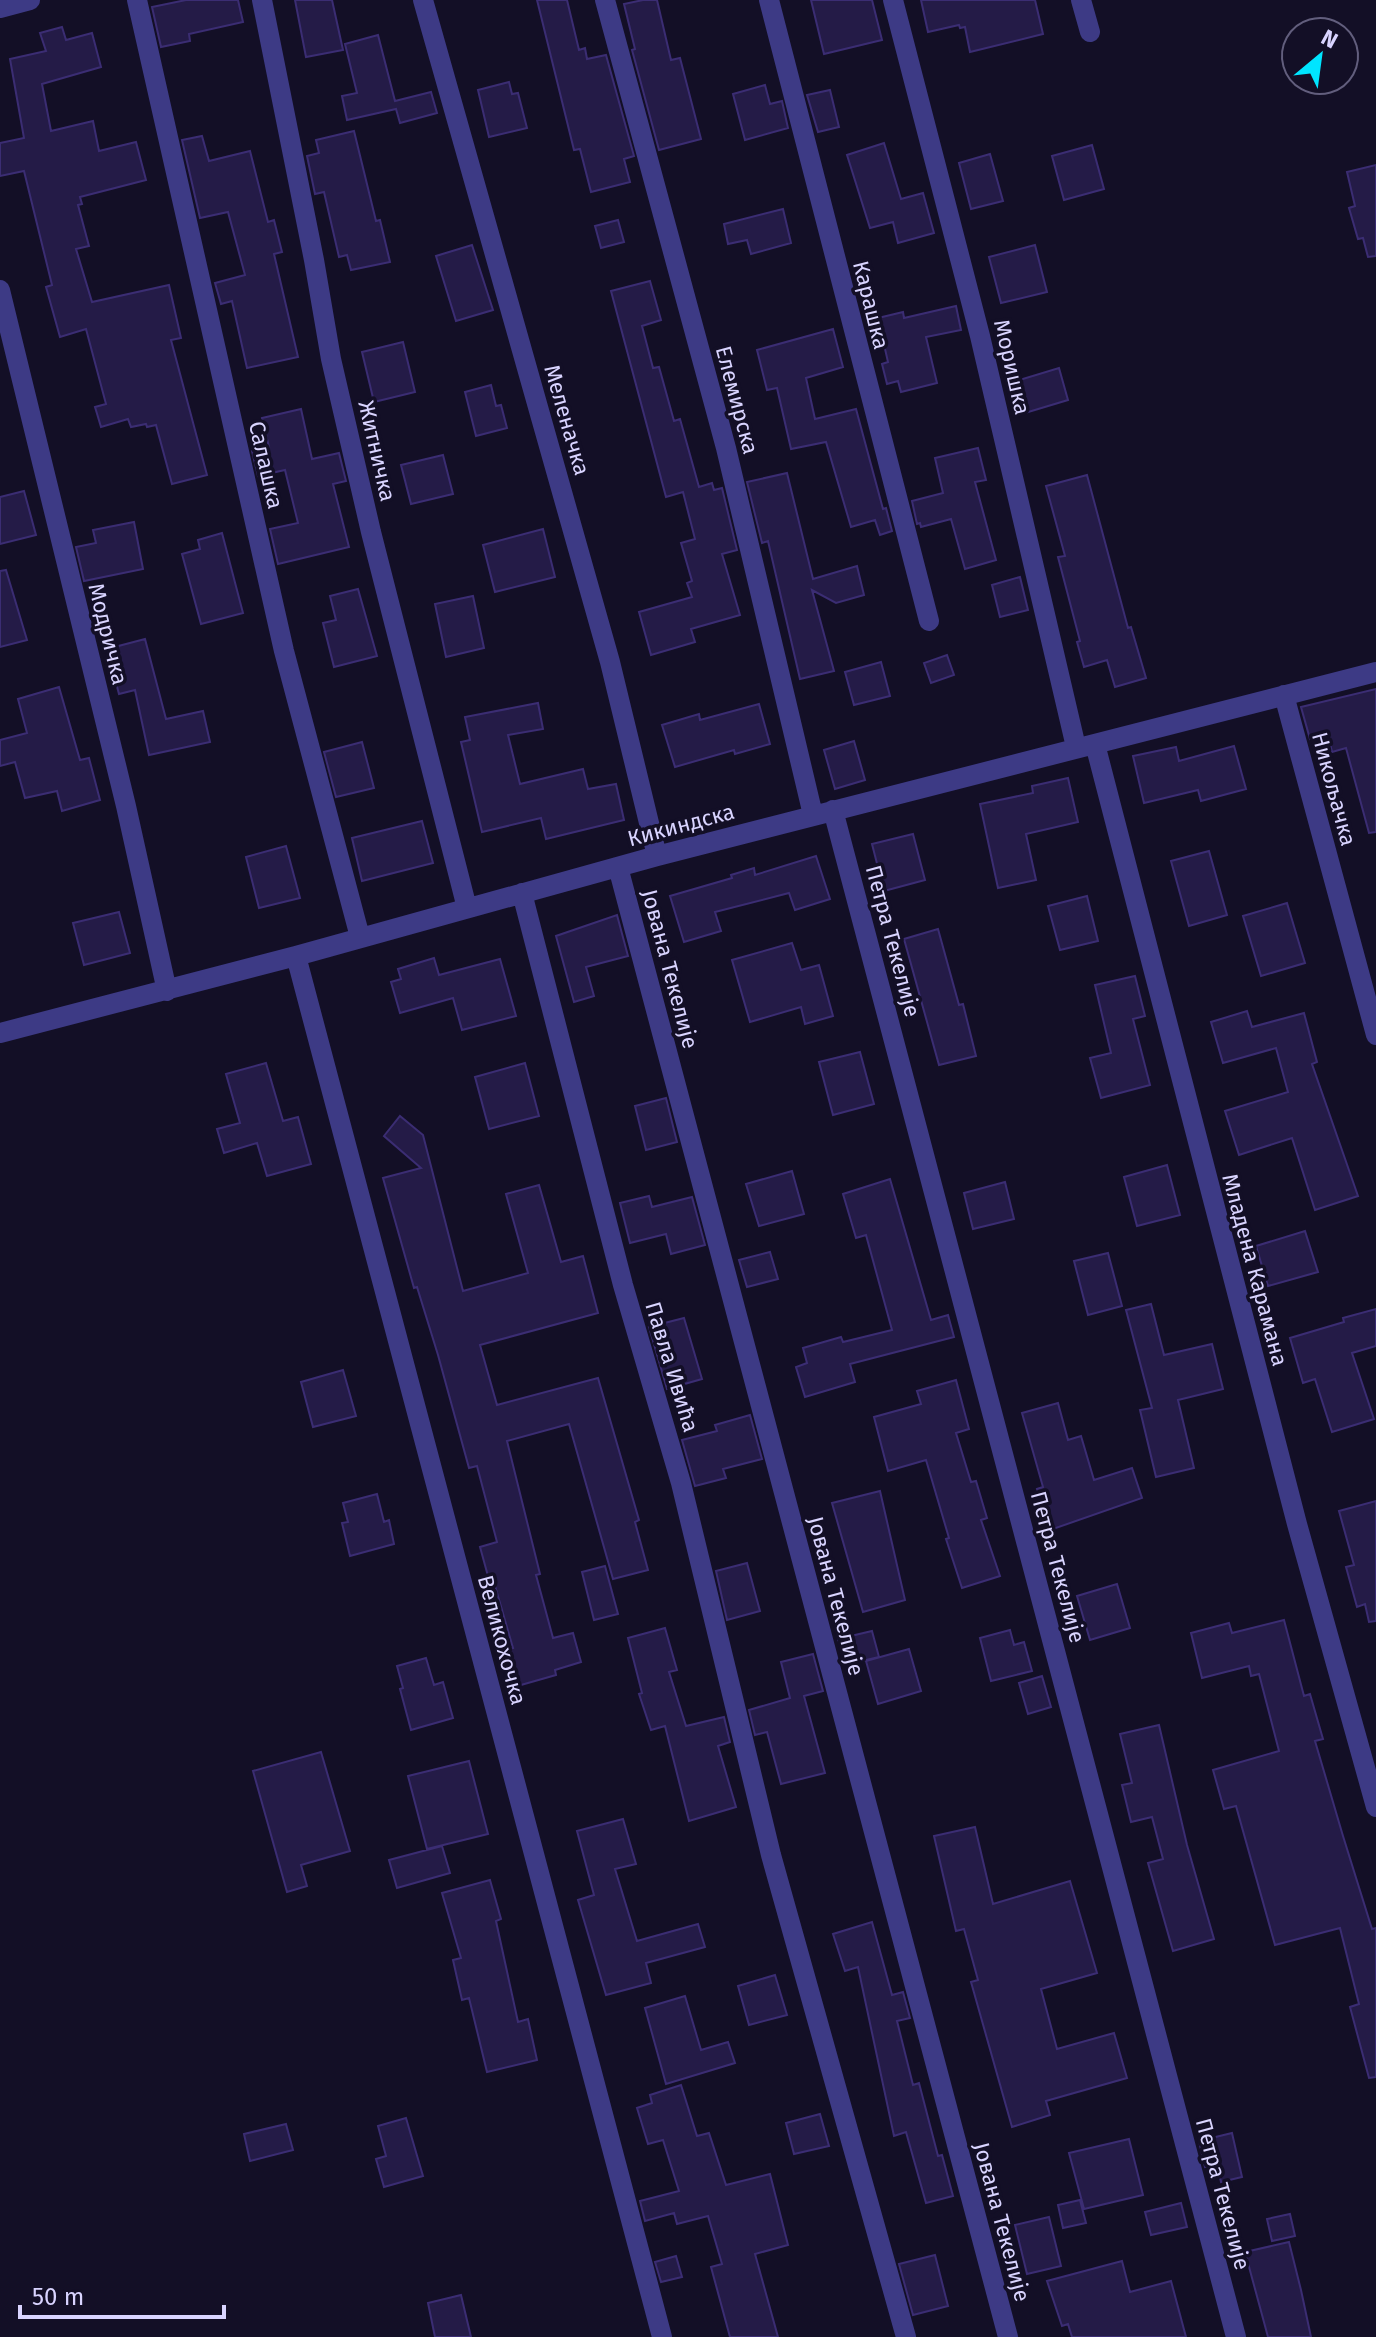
<svg xmlns="http://www.w3.org/2000/svg" width="1376" height="2337" viewBox="0 0 1376 2337" font-family="'Fira Sans',sans-serif">
<rect width="100%" height="100%" fill="#130f26"/>
<!-- building -->
<path fill="#241b47" stroke="#3b2d73" stroke-width="2" d="M186,0H238L243,22L189,34L190,41L161,47L152,7Z
M295,0H332L343,50L306,57Z
M537,0H567L579,50L585,48L587,59L606,55L634,156L624,159L630,182L591,192L580,149L574,150Z
M643,0H657L671,60L680,58L701,139L659,150L632,50L635,49L624,4Z
M811,0H872L882,40L824,54Z
M921,0H1035L1043,34L970,52L965,27L960,28L959,25L928,32Z
M62,27L66,40L92,33L101,67L42,84L51,131L93,121L99,151L136,142L146,180L80,197L82,204L78,205L89,246L76,249L92,302L169,285L181,338L171,340L207,475L172,484L156,425L147,427L146,424L131,427L128,419L101,427L95,407L106,404L86,329L60,337L46,287L52,285L24,171L0,176V143L24,138L10,59L46,51L40,33Z
M378,35L395,101L431,92L437,113L400,123L396,109L347,120L342,96L357,93L345,44Z
M509,82L512,94L518,93L527,128L489,137L478,90Z
M765,85L770,104L782,101L788,128L745,140L733,94Z
M830,90L839,127L818,132L807,95Z
M354,131L376,221L380,220L390,262L351,270L347,255L339,257L324,192L315,194L307,156L319,153L316,140Z
M202,136L209,161L250,151L268,222L274,220L282,252L274,254L298,357L247,368L232,301L221,304L215,283L245,275L228,212L200,218L182,140Z
M884,143L901,199L923,193L934,233L898,243L893,222L870,228L847,155Z
M1092,145L1104,189L1064,200L1052,156Z
M990,154L1003,201L971,209L959,163Z
M1376,165V256L1368,257L1363,238L1358,239L1349,208L1355,206L1347,172Z
M783,209L791,243L751,254L747,240L728,244L724,224Z
M618,220L624,242L601,248L595,226Z
M472,245L493,310L456,321L436,256Z
M1035,245L1047,292L1001,303L989,257Z
M650,281L661,320L642,326L653,368L659,367L674,421L680,419L699,487L712,483L714,490L722,488L737,550L722,554L740,615L691,629L695,642L651,655L639,612L692,597L687,583L692,581L681,543L695,539L683,492L666,497L611,291Z
M956,306L961,330L926,337L937,383L901,392L898,381L887,384L882,364L888,362L878,318L903,312L904,318Z
M833,329L843,367L806,378L815,419L856,409L883,509L886,508L892,531L880,535L875,520L851,527L826,442L791,449L777,388L767,390L757,350Z
M403,342L415,392L374,402L362,352Z
M1059,368L1068,400L1025,413L1016,381Z
M491,385L496,406L501,405L507,428L476,436L465,392Z
M301,409L312,459L339,453L346,481L333,484L349,547L278,564L270,529L298,523L285,470L258,476L252,451L269,447L262,418Z
M978,448L986,480L975,482L996,560L965,569L951,519L921,527L920,523L917,524L912,501L943,493L935,458Z
M443,455L453,494L411,504L401,465Z
M787,473L813,579L857,566L864,595L836,603L812,590L834,671L800,679L768,541L762,543L747,482Z
M1087,475L1128,628L1131,627L1146,678L1115,687L1107,660L1084,667L1077,642L1080,641L1058,557L1065,556L1046,486Z
M24,491L36,535L0,544V497Z
M134,522L143,569L84,581L76,547L96,543L93,530Z
M543,529L555,577L495,592L483,545Z
M222,533L243,613L201,624L182,554L200,549L198,540Z
M6,570L27,640L0,647V571Z
M1020,577L1028,610L1000,617L992,585Z
M358,589L377,656L334,667L323,623L336,620L330,596Z
M473,596L484,648L446,657L435,604Z
M145,639L166,719L203,711L210,742L149,755L135,690L119,694L107,649Z
M947,655L954,675L931,683L924,663Z
M881,662L890,696L854,705L845,672Z
M59,687L80,760L89,758L100,800L62,811L57,791L25,798L15,762L0,766V740L27,733L18,699Z
M1376,689V832L1369,833L1346,748L1332,752L1328,735L1310,739L1301,707Z
M538,703L543,729L508,735L520,784L583,769L588,789L616,784L624,820L546,839L541,818L482,832L461,742L470,740L465,717Z
M759,704L770,744L735,754L734,750L675,767L662,725L699,714L700,720Z
M854,741L865,780L835,789L824,750Z
M362,742L374,788L336,797L324,752Z
M1234,746L1246,789L1201,801L1198,790L1144,803L1133,756L1176,747L1179,761Z
M1068,778L1078,822L1026,834L1036,880L998,888L980,804L1033,793L1032,786Z
M422,821L433,863L362,881L352,838Z
M913,834L925,880L884,891L872,844Z
M286,846L300,898L259,908L246,857Z
M1209,851L1227,915L1189,926L1171,861Z
M816,856L830,899L795,910L789,893L715,912L721,931L684,942L670,896L732,878L731,875L754,868L755,875Z
M1087,896L1098,941L1060,950L1048,906Z
M1287,903L1305,963L1261,976L1243,916Z
M119,912L130,953L84,965L73,923Z
M617,915L628,956L586,967L594,996L574,1002L556,936Z
M938,929L959,1005L963,1004L976,1056L939,1065L904,939Z
M792,943L801,970L819,965L833,1016L805,1024L801,1007L750,1022L732,960Z
M434,958L439,975L500,959L516,1016L462,1030L453,998L400,1013L391,982L401,979L398,969Z
M1135,976L1145,1016L1133,1019L1150,1085L1101,1098L1090,1058L1111,1053L1095,985Z
M1247,1011L1252,1027L1304,1013L1317,1062L1312,1064L1358,1196L1315,1210L1292,1138L1239,1155L1225,1111L1288,1092L1276,1048L1223,1063L1211,1022Z
M860,1052L874,1104L833,1115L819,1062Z
M266,1063L283,1121L298,1117L311,1164L267,1176L257,1143L224,1153L217,1129L240,1123L226,1074Z
M525,1063L539,1116L489,1129L475,1077Z
M666,1098L677,1142L646,1150L635,1106Z
M400,1116L423,1135L463,1291L528,1273L506,1194L539,1185L561,1262L583,1256L598,1313L480,1345L497,1405L598,1378L639,1520L635,1522L648,1570L613,1579L569,1424L507,1441L540,1574L536,1575L553,1638L573,1633L581,1662L555,1670L556,1675L514,1687L504,1650L513,1648L495,1586L491,1587L480,1547L497,1542L477,1466L469,1468L438,1355L417,1287L414,1288L383,1178L421,1168L384,1136Z
M1167,1165L1180,1215L1137,1226L1124,1177Z
M792,1171L804,1214L759,1226L746,1184Z
M890,1179L931,1320L948,1315L954,1337L850,1364L855,1382L805,1397L796,1367L807,1363L803,1348L841,1337L843,1342L892,1330L866,1235L856,1238L843,1194Z
M1005,1182L1014,1219L973,1229L964,1193Z
M649,1196L652,1207L692,1197L705,1245L671,1254L666,1234L630,1243L620,1203Z
M1305,1231L1318,1272L1268,1286L1256,1246Z
M770,1252L778,1279L747,1287L739,1260Z
M1108,1253L1122,1306L1088,1315L1074,1261Z
M1151,1304L1164,1355L1212,1344L1223,1389L1178,1400L1194,1468L1156,1477L1140,1410L1152,1408L1126,1310Z
M1376,1309V1346L1352,1353L1374,1419L1332,1432L1315,1379L1303,1383L1290,1338L1344,1322L1343,1318Z
M684,1318L702,1379L667,1389L649,1327Z
M343,1370L356,1416L313,1427L301,1382Z
M956,1380L969,1429L956,1433L971,1482L976,1481L987,1518L981,1520L1000,1576L962,1588L946,1539L949,1538L926,1460L888,1471L874,1417L921,1404L917,1391Z
M1058,1403L1068,1440L1081,1436L1094,1480L1132,1468L1142,1498L1050,1530L1037,1489L1043,1487L1022,1413Z
M750,1415L762,1459L723,1469L726,1478L695,1486L682,1440L717,1431L715,1425Z
M880,1491L905,1600L863,1612L832,1503Z
M377,1494L384,1522L389,1520L394,1544L350,1556L342,1523L348,1522L343,1503Z
M1376,1501V1621L1369,1622L1365,1604L1357,1607L1346,1567L1354,1565L1339,1511Z
M747,1563L760,1611L727,1620L716,1571Z
M605,1566L618,1614L594,1620L582,1572Z
M1117,1584L1130,1628L1090,1640L1077,1596Z
M1284,1620L1304,1696L1310,1694L1323,1739L1315,1741L1343,1836L1372,1929L1376,1928V2077L1369,2078L1350,2007L1359,2004L1340,1928L1275,1945L1236,1806L1224,1809L1213,1770L1279,1751L1259,1674L1251,1676L1249,1666L1202,1678L1191,1633L1229,1623L1232,1633Z
M665,1628L677,1670L669,1672L686,1726L724,1717L730,1742L718,1746L736,1807L689,1821L665,1726L651,1730L639,1694L642,1693L628,1638Z
M1010,1630L1014,1645L1024,1642L1032,1671L991,1681L980,1638Z
M872,1631L879,1657L845,1665L838,1639Z
M909,1649L921,1691L878,1704L866,1661Z
M813,1654L823,1691L804,1696L825,1773L781,1784L767,1732L755,1735L749,1710L790,1698L781,1662Z
M426,1658L434,1685L443,1682L453,1718L411,1730L400,1689L403,1688L397,1666Z
M1042,1676L1051,1707L1028,1714L1019,1683Z
M1159,1725L1187,1845L1214,1939L1173,1951L1148,1863L1163,1859L1152,1817L1131,1822L1122,1785L1132,1783L1120,1734Z
M321,1752L350,1851L301,1865L307,1886L287,1892L253,1771Z
M469,1761L488,1834L427,1849L408,1776Z
M623,1819L636,1864L615,1869L637,1941L698,1924L705,1947L646,1963L651,1983L606,1995L578,1900L594,1895L577,1831Z
M975,1827L993,1904L1070,1881L1097,1973L1041,1989L1057,2049L1114,2033L1127,2078L1046,2101L1050,2115L1012,2127L971,1982L978,1980L964,1929L956,1931L934,1836Z
M442,1846L450,1873L397,1888L389,1860Z
M490,1880L501,1919L496,1921L518,2022L528,2019L537,2060L487,2072L469,1998L462,2000L453,1960L461,1958L442,1893Z
M872,1922L892,1995L903,1992L910,2018L897,2021L913,2085L919,2083L938,2156L942,2155L953,2196L926,2203L906,2132L894,2136L858,1967L845,1971L833,1934Z
M775,1975L787,2015L749,2025L738,1986Z
M685,1996L701,2050L728,2042L735,2063L666,2084L645,2008Z
M681,2085L697,2136L709,2133L726,2185L770,2174L788,2245L755,2254L778,2337H730L711,2267L722,2264L708,2216L677,2224L674,2213L645,2221L640,2201L679,2191L663,2140L648,2144L637,2108L652,2103L650,2095Z
M820,2114L829,2146L794,2154L786,2123Z
M406,2118L423,2176L384,2187L376,2159L386,2156L378,2126Z
M286,2124L293,2150L250,2161L244,2134Z
M1232,2133L1242,2177L1221,2182L1217,2164L1205,2167L1199,2141Z
M1129,2139L1143,2195L1084,2209L1069,2153Z
M1080,2200L1086,2223L1063,2228L1058,2205Z
M1181,2203L1187,2227L1151,2235L1145,2212Z
M1290,2214L1295,2236L1272,2241L1267,2219Z
M1049,2217L1061,2266L1027,2274L1015,2225Z
M1289,2242L1301,2290L1311,2337H1268L1245,2252Z
M935,2255L948,2306L913,2315L899,2264Z
M676,2256L682,2277L661,2282L655,2262Z
M1122,2261L1130,2292L1171,2281L1186,2337H1072L1068,2324L1062,2326L1047,2281Z
M461,2295L471,2337H435L428,2303Z"/>
<g fill="none" stroke-linecap="round" stroke-linejoin="round">
<!-- street -->
<path stroke="#3d3a85" stroke-width="20" d="M137,0L284,651L360,937
M262,0L314,260L331,359L371,532L467,908
M423,0L610,662L657,856
M605,0L726,448L813,815
M769,0L929,621
M893,0L980,336L1076,747
M1081,0L1090,32
M0,8L30,0
M0,290L126,806L167,991
M1284,695L1376,1035
M1095,744L1297,1524L1376,1807
M833,810L1236,2337
M618,867L1008,2337
M522,893L623,1285L681,1483L771,1855L906,2337
M296,956L662,2337
M0,1033L296,956L657,856L1376,672"/>
</g>
<g text-anchor="middle" dominant-baseline="central" stroke-width="7" stroke-linejoin="round" paint-order="stroke">
<!-- street labels -->
<g font-size="22" fill="#d9d4ff" stroke="#130f26">
<text transform="translate(871 305) rotate(76)">Карашка</text>
<text transform="translate(1012 367) rotate(77)">Моришка</text>
<text transform="translate(737 400) rotate(75)">Елемирска</text>
<text transform="translate(567 420) rotate(74)">Меленачка</text>
<text transform="translate(377 451) rotate(77)">Житничка</text>
<text transform="translate(266 465) rotate(77)">Салашка</text>
<text transform="translate(108 634) rotate(76)">Модричка</text>
<text transform="translate(1334 789) rotate(75)">Никољачка</text>
<text transform="translate(681 825) rotate(-15)">Кикиндска</text>
<text transform="translate(893 941) rotate(75)">Петра Текелије</text>
<text transform="translate(670 969) rotate(75)">Јована Текелије</text>
<text transform="translate(1255 1270) rotate(75)">Младена Карамана</text>
<text transform="translate(672 1367) rotate(73)">Павла Ивића</text>
<text transform="translate(1058 1567) rotate(75)">Петра Текелије</text>
<text transform="translate(836 1596) rotate(75)">Јована Текелије</text>
<text transform="translate(502 1640) rotate(75)">Великохочка</text>
<text transform="translate(1223 2194) rotate(75)">Петра Текелије</text>
<text transform="translate(1002 2222) rotate(75)">Јована Текелије</text>
</g>
</g>
<!-- north arrow -->
<g transform="translate(1320 56) rotate(29)"><circle r="38" fill="#130f26" stroke="#625e7d" stroke-width="2"/>
<path d="M0-6L14 30L0 20L-14 30Z" fill="#00e5ff"/>
<text y="-12" font-size="22" font-weight="bold" text-anchor="middle" fill="#d9d4ff">N</text>
</g>
<!-- scale -->
<path d="M20 2305v12h204v-12" fill="none" stroke="#d9d4ff" stroke-width="4"/>
<text x="32" y="2305" font-size="24" fill="#d9d4ff" stroke="#130f26" stroke-width="6" paint-order="stroke">50 m</text>
</svg>
